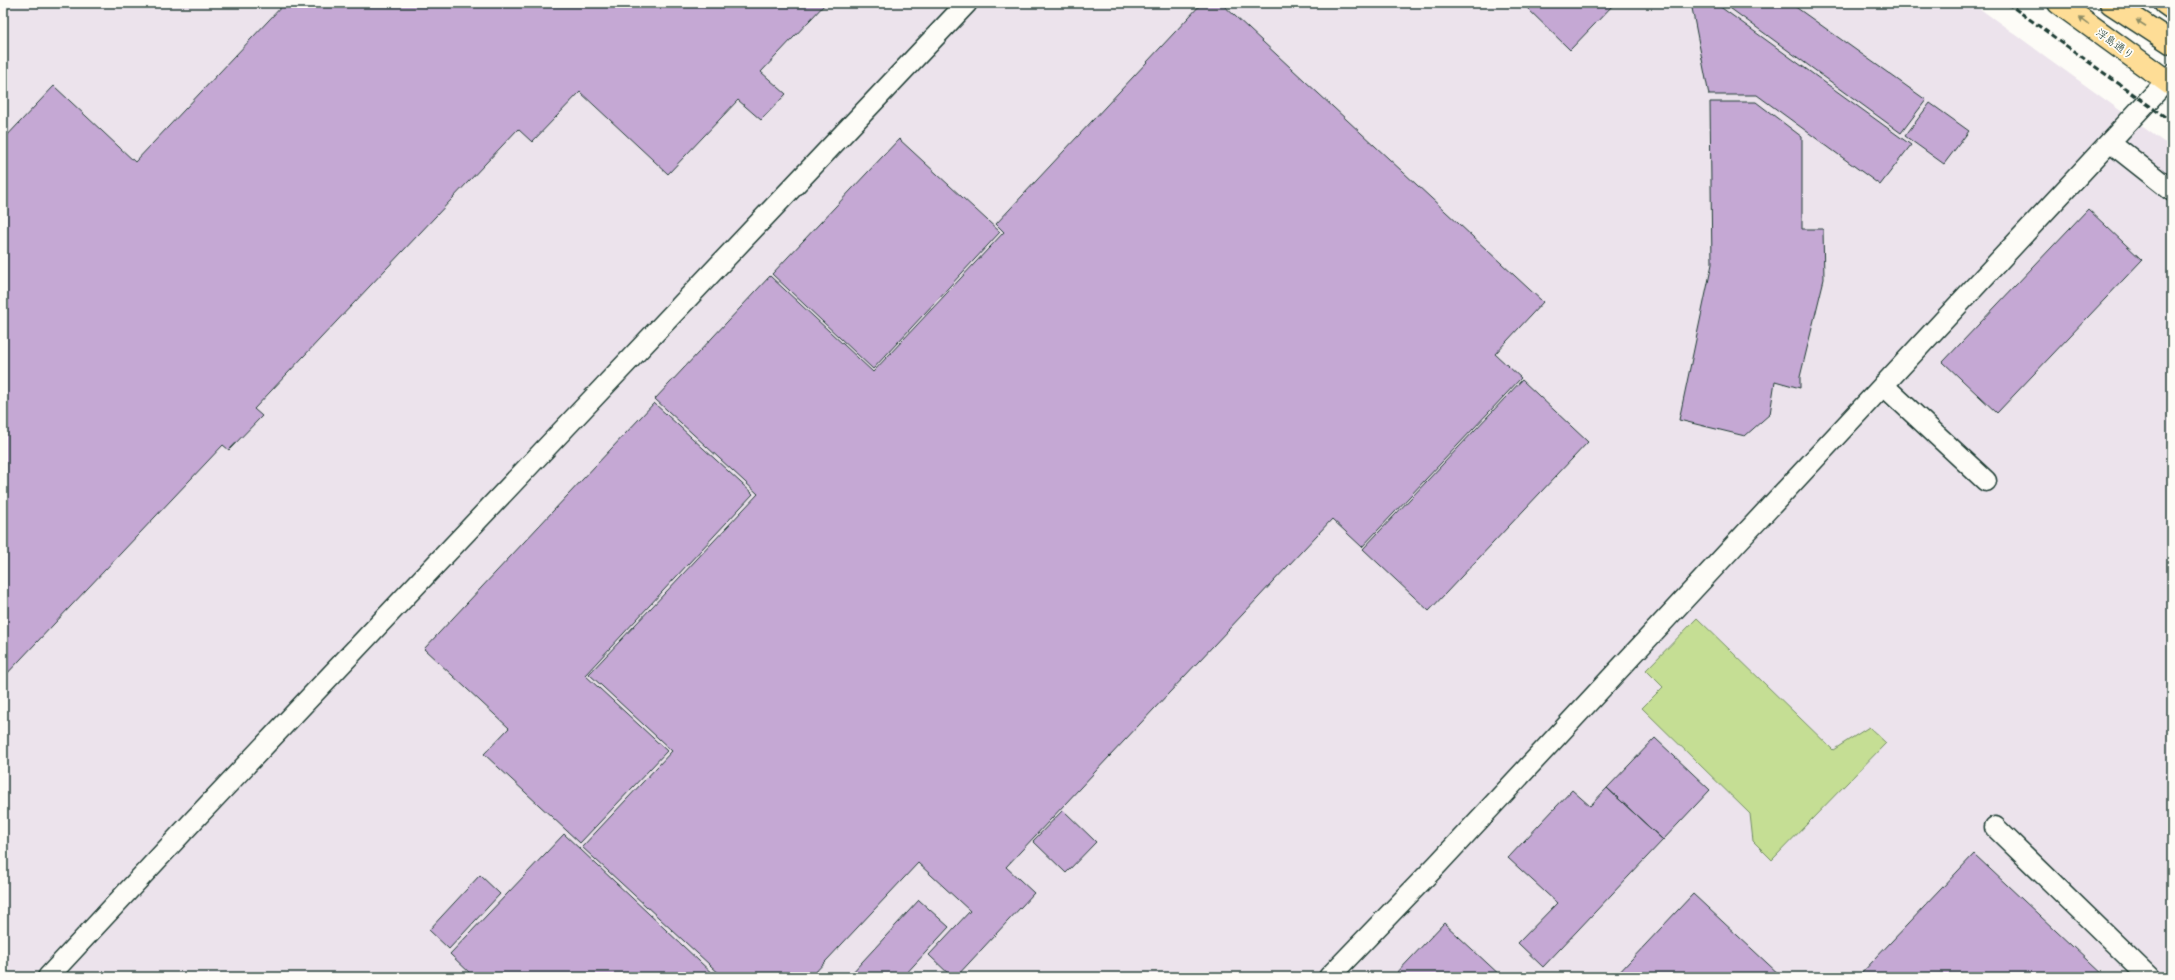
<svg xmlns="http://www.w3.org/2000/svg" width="2175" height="980" viewBox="0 0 2175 980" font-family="Pangolin,'Klee One',sans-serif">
<rect width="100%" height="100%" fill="#fdfcf7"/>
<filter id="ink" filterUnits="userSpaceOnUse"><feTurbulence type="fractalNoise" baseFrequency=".025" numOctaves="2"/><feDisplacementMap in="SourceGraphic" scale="8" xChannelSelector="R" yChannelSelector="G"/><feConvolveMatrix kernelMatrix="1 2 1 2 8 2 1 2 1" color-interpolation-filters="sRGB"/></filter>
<g filter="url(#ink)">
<!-- built -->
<path fill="#ece3ec" d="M3,3H1972L2172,148V977H3Z"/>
<!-- green -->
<path fill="#c5de94" stroke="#728e64" d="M1697,618L1833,750L1869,727L1886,743L1772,860L1753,841L1750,814L1642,708L1663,687L1646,670Z"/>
<!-- building -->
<path fill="#c5a8d4" stroke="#1f3d34" d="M285,3H826L761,72L786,94L761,120L738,100L668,174L580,92L532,142L518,129L254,409L262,416L229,450L223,445L3,678V140L54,86L135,162Z
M1202,3H1221L1543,302L1495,354L1521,378L1362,547L1332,519L1006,867L1034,893L956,977H952L929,955L970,911L918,863L811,977H723L582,847L672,751L589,674L758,494L655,399L770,276L873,372L1004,232L996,224Z
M1522,3H1615L1570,50Z
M1691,3H1715L1911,145L1880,185L1757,95H1709Z
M1723,3H1790L1926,100L1901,133Z
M1710,102H1756L1802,137V229H1823L1824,279L1800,377V388L1775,381L1770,414L1745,436L1679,420L1712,264Z
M1930,103L1969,131L1944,164L1905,136Z
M899,139L1000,232L873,369L772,274Z
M2088,209L2142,260L1997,413L1943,362Z
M1522,380L1588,442L1429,611L1363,549Z
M654,403L753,494L585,675L667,751L580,843L484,754L509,728L424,649Z
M1655,738L1710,790L1663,840L1607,788Z
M1607,788L1663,840L1543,967L1518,943L1557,903L1508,858L1572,790L1590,806Z
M1063,810L1096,842L1066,873L1033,841Z
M564,834L716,977H474L450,954Z
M1974,854L2105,977H1858Z
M480,875L500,894L449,949L429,930Z
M1693,894L1782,977H1615Z
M919,900L949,927L903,977H854L851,974Z
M1444,923L1502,977H1393Z"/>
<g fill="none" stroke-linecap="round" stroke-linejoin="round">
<defs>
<path id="lane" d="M2110,142L2172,191
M1883,385L1986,481
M1995,827L2149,977
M48,977L193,821L967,3
M1329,977L1437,865L2172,75"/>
<path id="highway" d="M2059,3L2172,85
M2111,3L2172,43
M2165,3L2172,8"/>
</defs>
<!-- lane casing -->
<use href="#lane" stroke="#1f3d34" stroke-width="23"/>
<!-- highway casing -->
<use href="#highway" stroke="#1f3d34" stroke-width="25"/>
<!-- lane -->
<use href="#lane" stroke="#fdfcf7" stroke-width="20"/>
<!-- highway -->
<use href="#highway" stroke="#fedd96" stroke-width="22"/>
<!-- rail -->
<path stroke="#1f3d34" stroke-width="3" stroke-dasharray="6 3" stroke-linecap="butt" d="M2007,3L2172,122"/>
</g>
<!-- one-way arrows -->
<defs><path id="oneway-solid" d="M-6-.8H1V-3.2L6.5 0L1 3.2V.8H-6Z"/></defs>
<g fill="#8e8d65">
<use href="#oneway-solid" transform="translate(2084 21) rotate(-144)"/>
<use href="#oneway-solid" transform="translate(2141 23) rotate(-147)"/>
</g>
</g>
<g text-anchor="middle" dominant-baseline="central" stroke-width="3.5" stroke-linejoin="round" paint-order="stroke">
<!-- street labels -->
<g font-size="11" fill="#1f3d34" stroke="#fdfcf7">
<text transform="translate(2115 44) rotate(36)">浮島通り</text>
</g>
</g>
<!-- margin -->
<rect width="2175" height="980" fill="none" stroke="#fdfcf7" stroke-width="16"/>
<rect x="8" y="8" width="2159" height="964" fill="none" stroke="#1f3d34" stroke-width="1.5" filter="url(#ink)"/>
</svg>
